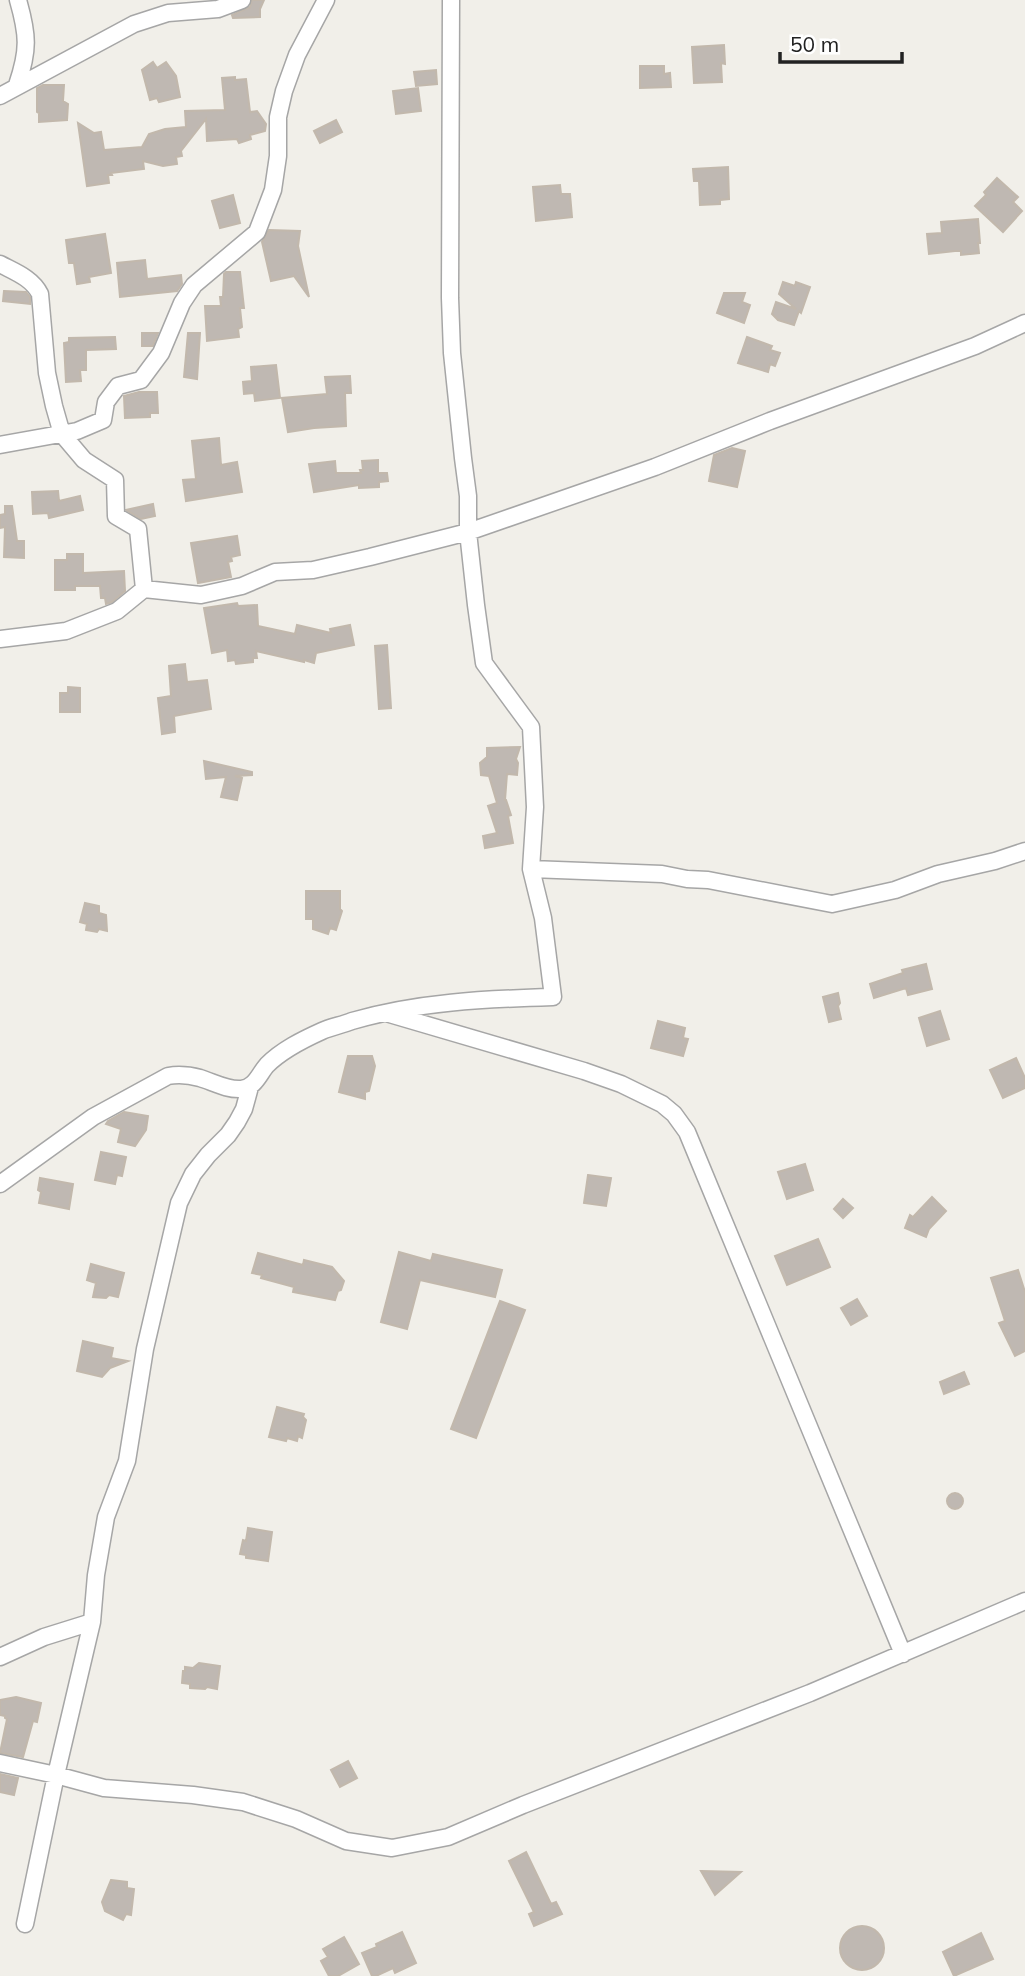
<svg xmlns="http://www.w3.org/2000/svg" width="1025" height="1976" viewBox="0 0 1025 1976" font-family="Mulish,sans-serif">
<rect width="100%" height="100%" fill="#f1efe9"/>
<!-- building -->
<path fill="#bfb8b2" stroke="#c2b8ac" stroke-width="2" d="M252,0H264L260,9V17L233,18L232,15L250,7Z
M724,45L725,64L721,63L722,82L694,83L692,47Z
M153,62L157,68L166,62L176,76L180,97L159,102L157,98L150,100L142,70Z
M640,66H664V74L670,73L671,87L640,88Z
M436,70L437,84L416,86L414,72Z
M235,77V80L246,79L250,112L257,111L266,124L265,131L250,135L251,139L239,143L237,139L207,141L206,119L181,151L182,156L176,157L177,164L163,166L143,161L144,169L111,173L112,175H108L109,183L87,186L78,123L94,133L101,132L104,150L142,147L149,134L165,129L186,127L185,111L225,110L222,78Z
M43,85H64L63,101L68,104L67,120L39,122V113L37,112V88Z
M418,88L421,111L396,114L393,91Z
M336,120L342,132L320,143L314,131Z
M728,167L729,199L720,200V204L700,205L699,181H694L693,169Z
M997,178L1018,197L1013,202L1022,211L1003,232L975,206L986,195L984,192Z
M560,185L561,194H570L572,217L536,221L533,187Z
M233,195L240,223L220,228L212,201Z
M978,219L980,243H978L979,253L961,255V251H955L929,254L927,234L942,233L941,222Z
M269,230L300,231L298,246L309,297L294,276L271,281L262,242Z
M105,234L111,273L89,277L90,282L77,284L74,263H69L66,240Z
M145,260L147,279L181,275L182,284L177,291L120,297L117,263Z
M226,272H240L244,308H240L242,327L238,329L239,337L207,341L205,306H221L220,297H223L224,274Z
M783,282L795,286L796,282L810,287L801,313L799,311L794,325L778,320L772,314L776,302L796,309L779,294Z
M4,291L26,292L30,297V304L3,301Z
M724,293H745L742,302L750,305L744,323L717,313Z
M142,333H158L153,346H142Z
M188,333H200L197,379L184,377Z
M115,337L116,349L86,350V370H80L81,381L66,382L64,343L69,342V338Z
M747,337L772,346L770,350L780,353L775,366L770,364L768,372L738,363Z
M276,365L280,398L255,401L254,393L244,394L243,382L252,381L251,367Z
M350,376L351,393H345L346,426L314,428L288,432L282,398L327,394L325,377Z
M139,392H157L158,413H150V417L125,418L124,396Z
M219,438L221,465L237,462L242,492L186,501L183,480L196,479L192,441Z
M732,448L745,451L737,487L709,481L714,455Z
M378,460V473H387L388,481L379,482V487L359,488V485L314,492L309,464L335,461L336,473H361L360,470H363L362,461Z
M58,491L59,501L80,496L83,510L49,518L48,513L33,514L32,492Z
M153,504L155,516L141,519L126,510Z
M5,506H12L17,541H24V558L4,557L5,527L0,528V515L5,514Z
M237,536L240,555L231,557L232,561L228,562L231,577L198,583L191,543Z
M67,554H83V573L124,571L125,591L112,602L106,604L105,598H101L100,586H75V590H55V560H67Z
M237,603L238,606L257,605L258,626L295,634L297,625L331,633L330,629L350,625L354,645L316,653L314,663L304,660V662L256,651L257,658H253V662L236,664L235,660L228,661L227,650L212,653L204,608Z
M387,645L391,708L379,709L375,646Z
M185,664L187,682L207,680L211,709L174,716L175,732L162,734L158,698L171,696L169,666Z
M68,687L80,688V712H60V693H68Z
M520,747L516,759L518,763L517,775L507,774L505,800H506L511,815L508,816L513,843L485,848L483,836L497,833L488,806L497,803L489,776L481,775L480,763L487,757V748Z
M204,761L252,772V775L235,776L242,778L237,800L221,797L226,777L206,779Z
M306,891H340V909L342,911L336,930L330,928L328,934L313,929V919H306Z
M85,903L99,906V913L106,915L107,931L99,929L97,932L86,930L87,924L80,922Z
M926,964L932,989L908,995L906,988L874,998L870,984L903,973L902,970Z
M838,993L840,1003L838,1006L841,1019L829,1022L823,997Z
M940,1011L949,1039L927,1046L919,1018Z
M658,1021L685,1028L683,1038L688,1039L683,1056L651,1048Z
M348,1056H372L375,1066L369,1091L365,1092V1099L339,1092Z
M1016,1058L1025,1078V1088L1003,1098L990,1070Z
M124,1112L148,1116L146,1130L135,1146L118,1142L121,1129L106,1124L108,1121Z
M101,1152L126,1157L122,1176L117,1175L115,1184L95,1180Z
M805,1164L813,1190L787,1199L778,1172Z
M588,1175L611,1178L606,1206L584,1203Z
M40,1178L73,1184L69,1209L39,1203L41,1192L38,1190Z
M932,1197L946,1211L929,1229L926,1237L905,1228L910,1215L913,1217Z
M843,1199L853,1208L843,1218L834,1209Z
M818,1239L830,1267L787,1285L775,1256Z
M399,1252L431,1261L433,1254L502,1270L495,1297L420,1280L407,1329L381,1322Z
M258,1253L303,1265L304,1260L332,1267L344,1281L341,1290L338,1291L335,1300L293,1292L294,1287L261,1278L262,1275L252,1273Z
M91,1264L124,1273L118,1297L109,1295L106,1298L93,1297L96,1283L87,1280Z
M1018,1270L1025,1292V1351L1015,1356L999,1323L1005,1321L991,1278Z
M857,1299L867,1316L851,1325L841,1308Z
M500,1301L525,1310L476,1438L451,1429Z
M83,1341L113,1348L111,1358L128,1361L110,1368L102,1377L77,1371Z
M964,1372L969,1384L944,1394L940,1382Z
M277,1407L304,1414L303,1417L306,1420L302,1438L298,1436L297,1441L287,1438L286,1441L269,1437Z
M947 1501a8 8 0 1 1 16 0a8 8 0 1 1-16 0Z
M248,1528L272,1532L268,1561L246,1558V1555L240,1554L243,1540L246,1541Z
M199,1663L220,1666L217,1689L207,1687L205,1689L190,1688V1684L182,1683L183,1671H185V1667L193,1668Z
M16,1697L41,1703L37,1722L33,1721L23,1757L0,1753L7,1719L5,1718V1716L0,1715V1700Z
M348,1761L357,1778L340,1787L331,1770Z
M0,1774L18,1778L14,1795L0,1792Z
M526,1852L551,1904L556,1902L562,1914L534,1926L529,1914L534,1912L509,1861Z
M701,1871L741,1872L715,1895Z
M111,1880L127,1882V1888L134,1889L131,1915L126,1914L123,1920L105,1911L102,1902Z
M840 1948a22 22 0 1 1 44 0a22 22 0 1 1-44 0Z
M402,1932L416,1963L395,1973L393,1968L376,1976H372L362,1953L377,1947L376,1944Z
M981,1933L993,1959L954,1976L943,1952Z
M344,1937L359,1964L338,1976H329L321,1961L328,1957L323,1949Z"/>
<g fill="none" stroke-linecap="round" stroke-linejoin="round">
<defs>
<path id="minor" d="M17,85C29,50 28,35 18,0
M0,96L134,24L168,13L218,9L242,0
M0,264C15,272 32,278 40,294L47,373L54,406L62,434L84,460L115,480L116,516L138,529L144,589
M0,445L77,431L103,420L106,402L118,386L141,380L161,353L182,303L194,285L257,232L273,190L278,156V117L284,91L297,55L326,0
M0,639L66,631L117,611L144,589L201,595L242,586L275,572L313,570L370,557L468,532L655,467L770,421L975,346L1025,323
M531,869L662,874L687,879L708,880L832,904L895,890L938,874L995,861L1025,851
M386,1013L584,1071L621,1084L662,1104L674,1114L687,1132L903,1654
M0,1184L93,1117L168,1076C179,1074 189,1075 200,1078C213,1082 227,1090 241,1089C255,1088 259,1074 267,1065C282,1050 302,1040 322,1031C331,1027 342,1025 352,1021C417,1002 485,999 553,997L543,918L531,869L535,807L531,727L484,663L476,605L468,532V496L463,458L452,353L450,298L451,0
M0,1657L44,1637L92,1622
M0,1763L56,1775L104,1788L193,1795L243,1802L296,1819L346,1841L392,1848L448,1837L523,1805L810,1693L1025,1601
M25,1924L56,1775L92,1622L96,1575L106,1517L127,1461L145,1349L179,1203L193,1174L208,1155L228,1135L237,1122L244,1109L250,1087"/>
</defs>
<!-- minor casing -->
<use href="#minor" stroke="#a6a6a6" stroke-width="19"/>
<!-- minor -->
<use href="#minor" stroke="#fff" stroke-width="16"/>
</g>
<!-- scale -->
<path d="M780 52v10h122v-10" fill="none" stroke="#222222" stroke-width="3.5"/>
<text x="790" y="52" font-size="21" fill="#222222" stroke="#ffffff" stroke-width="5" paint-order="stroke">50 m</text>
</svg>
